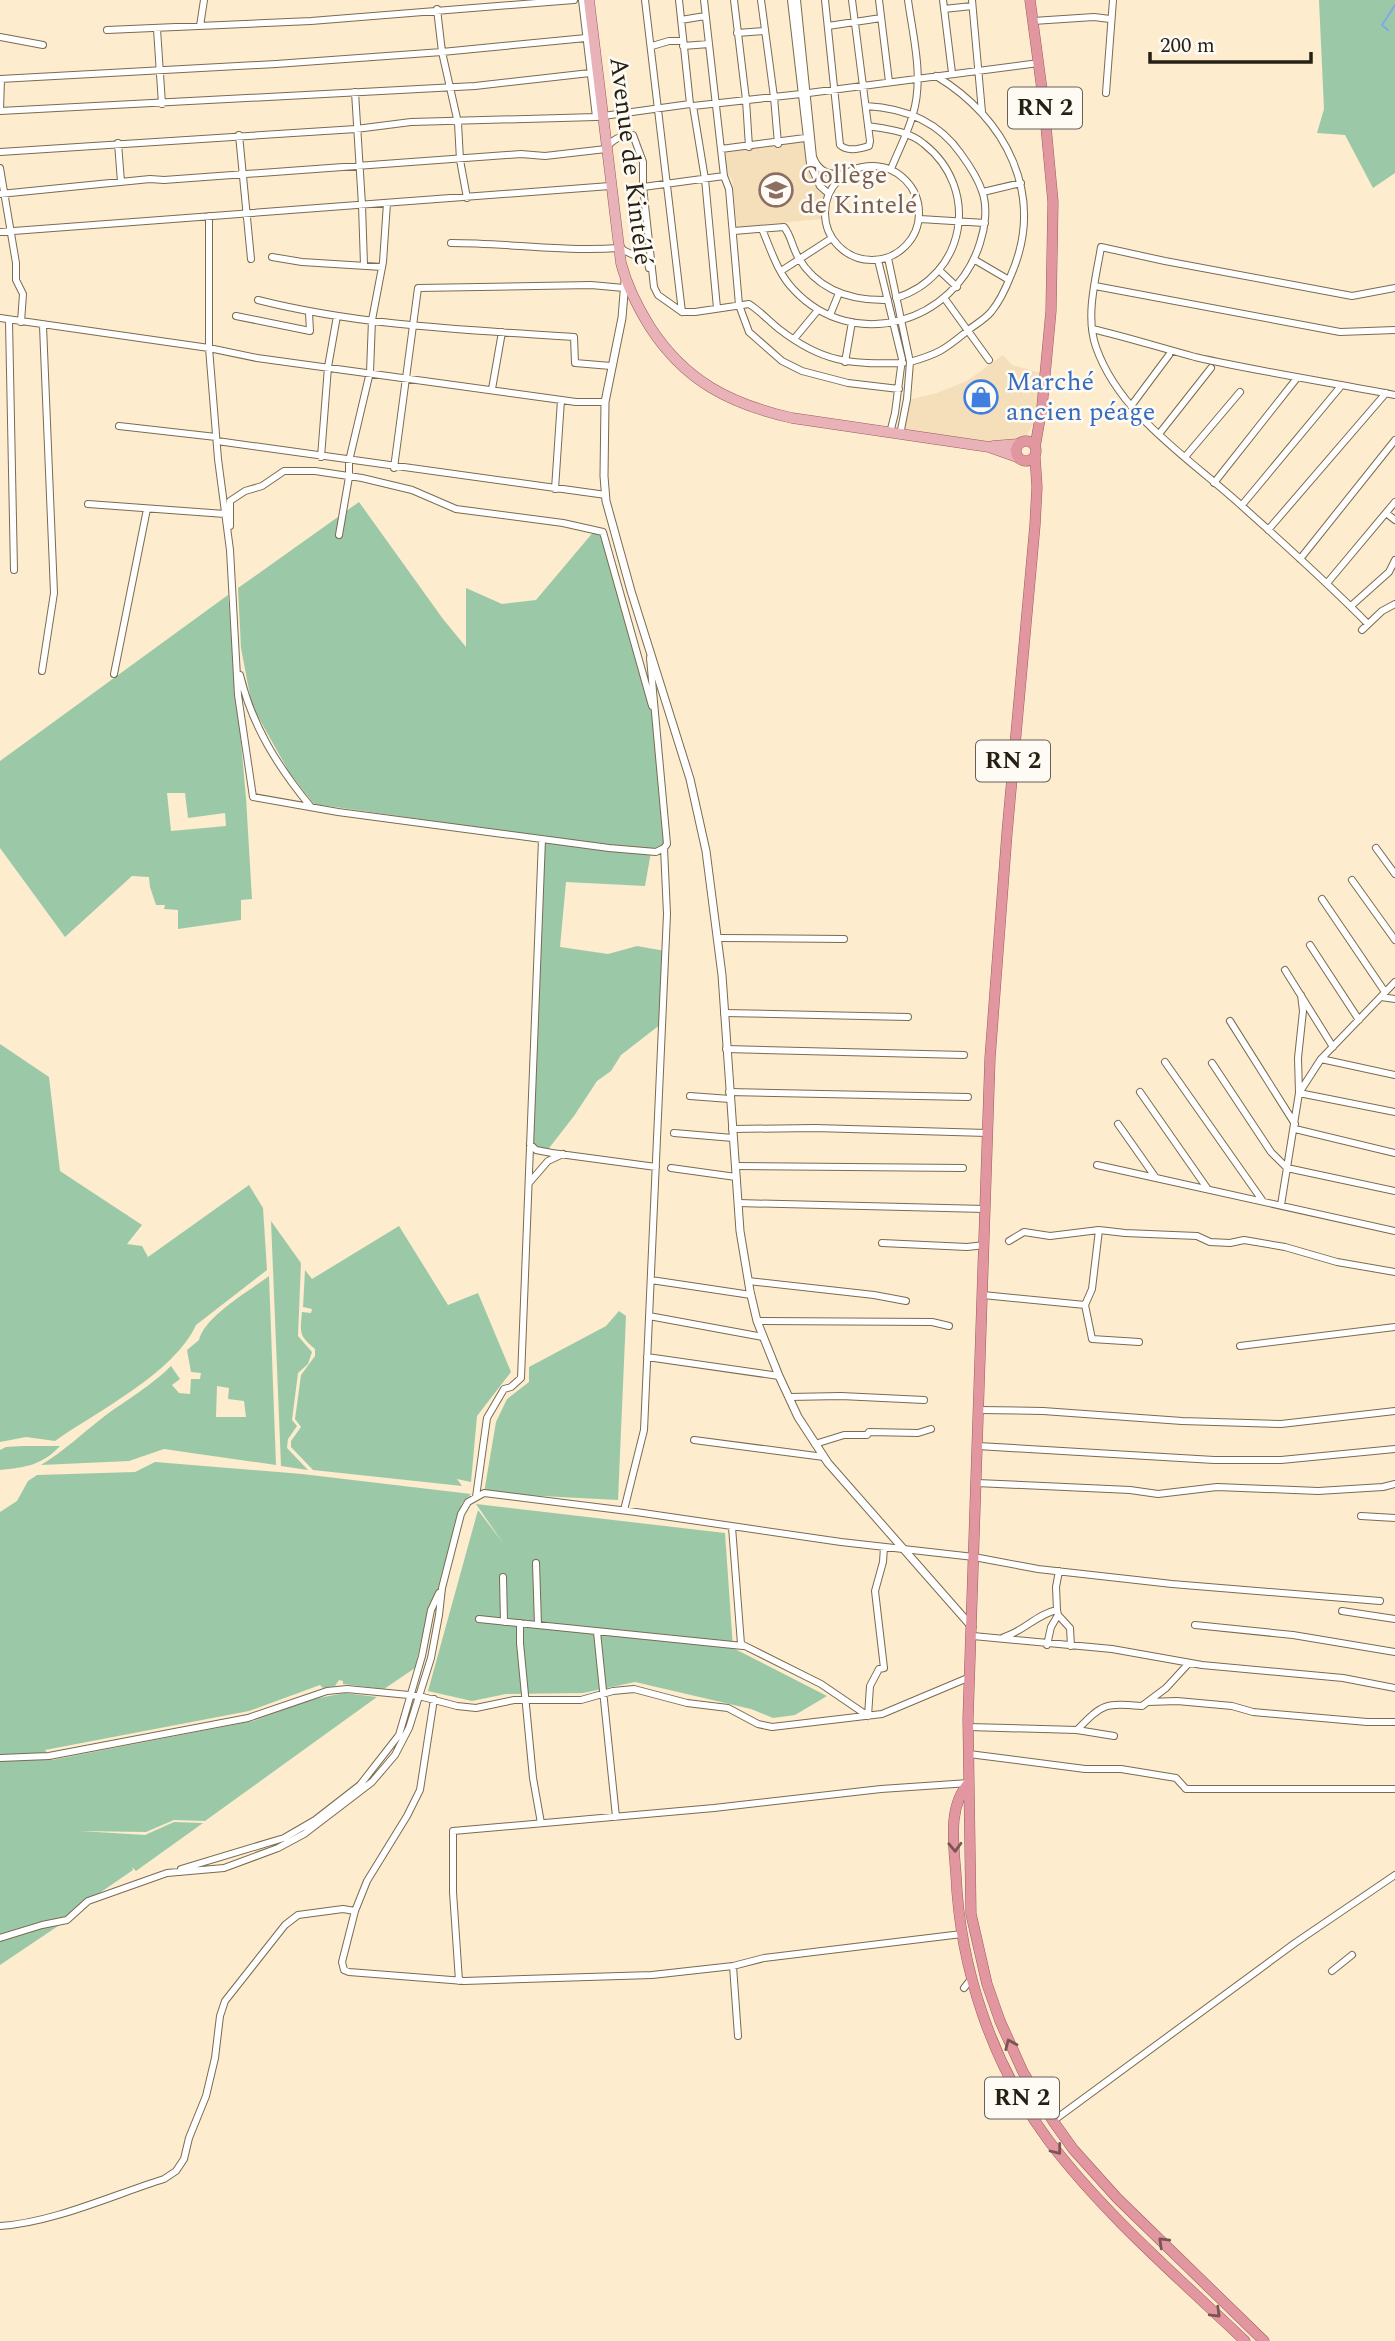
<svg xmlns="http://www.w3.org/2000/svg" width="1395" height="2341" viewBox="0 0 1395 2341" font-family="Spectral,serif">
<rect width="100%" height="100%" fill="#fdecce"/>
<!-- built -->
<path fill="#f4dfba" d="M803,141L807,169L825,196L821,219L737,227L732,179L727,174L724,152Z
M1003,355L1012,365L1041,373L1036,419L1025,438L1019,442L990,445L901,434L908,400L937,393L967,381Z"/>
<!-- green -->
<path fill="#9bc9a7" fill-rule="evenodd" d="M1319,0H1395V173L1373,188L1345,135L1317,133L1324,109Z
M359,502L443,619L466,647V588L502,604L536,600L595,530L603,532L655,718L667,844L651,852L645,886L566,882L560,947L608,954L637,946L665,951L661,1024L621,1055L611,1071L597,1081L574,1116L546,1152L530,1144L542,839L601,845L314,804L289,772L252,706L241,648L238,588Z
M228,595L246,798L252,899L241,900V920L178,929V910L164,909L165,905H156L150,887L149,877L132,876L65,937L0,848V761ZM167,793H185L188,818L225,813L226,826L171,831Z
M0,1044L49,1077L60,1171L142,1225L127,1244L142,1246L148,1257L249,1185L263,1208L267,1270L196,1325C174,1373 98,1411 55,1441L26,1437L0,1442Z
M271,1221L301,1263L298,1336L312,1352L308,1364L298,1373L292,1420L297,1426L288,1439L287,1448L308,1470L281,1466Z
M399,1226L448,1305L478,1293L511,1372L477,1416L471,1482L457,1479L462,1486L313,1470L291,1447V1441L301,1427L295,1419L301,1375L315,1356V1349C299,1335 300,1334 302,1312L311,1313L312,1309L303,1307L305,1270L312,1279Z
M269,1276L276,1465L164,1449L129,1461L41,1465C64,1451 84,1432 106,1415C128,1399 151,1386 171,1366L180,1379L172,1385L179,1393L190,1394L191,1379H200L201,1373L191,1372L187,1350L199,1340C204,1317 249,1291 269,1276ZM217,1386L229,1388L228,1399L244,1401L246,1417H216Z
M619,1311L626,1316L618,1500L484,1493L496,1422L507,1399L529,1382V1367L606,1326Z
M23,1446H60C41,1466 26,1467 0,1470V1450L6,1447Z
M155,1462L302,1474L471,1494L462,1503L437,1591L429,1606L415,1668L384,1689L343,1684V1681L339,1680L335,1686L323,1688L320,1685L249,1711L45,1750L52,1760L253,1721L313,1699L345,1693L377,1697L205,1821L174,1820L146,1832L80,1831L145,1835L174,1822L203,1823L136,1871L132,1867L133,1870L88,1901L67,1920L0,1965V1512L17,1501L28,1481L37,1475L135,1472Z
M476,1504L725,1533L733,1648L827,1696L795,1715L773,1718L751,1709L635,1682L583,1693L506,1694L472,1701L428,1691L478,1510L503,1543Z"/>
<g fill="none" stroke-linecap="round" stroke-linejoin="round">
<!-- stream -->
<path stroke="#7ea8e6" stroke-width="2" d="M1388,30L1382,25L1395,5"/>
<defs>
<path id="minor" d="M582,0L596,117
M645,0L682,312H695L749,304C760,311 769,321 779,329C823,363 849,364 903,363
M679,0L690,104
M704,0L724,176L729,189L739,305L749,332L782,361L802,371L848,383L899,389
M734,0L746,100L749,147
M761,0L774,97L778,144
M791,0L810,164L820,186L829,194
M797,0L813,157C819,173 829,174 844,175
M825,0L840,145C847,152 860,149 869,146L870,141L852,0
M879,0L889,82
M943,0L952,73
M972,0L982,112
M437,9L442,52L458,123L460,160L467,198
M944,9L972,6
M681,20L705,16
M1033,21L1094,17L1110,19
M200,26L204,0
M828,26L881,18
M157,29L162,104
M107,30L311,21L574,0
M737,33L764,31
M0,37L43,45
M652,46L669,41H682
M683,46L709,44
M0,79L276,64L442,52L586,38
M355,92L362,205L364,265
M1106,93L1113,0
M693,106L705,179L717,308
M0,110L1,79
M0,111L475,86L590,73
M868,126C887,129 909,131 924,144C981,189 966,276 896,298
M239,135L251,259
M118,143L121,182
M721,149L805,138
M0,152L356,129L411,122L596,117L690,104L693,106L801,94L1039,63
M825 213a47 47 0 1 1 94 0a47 47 0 1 1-94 0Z
M0,168L16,263V280L23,294L21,322
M891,169C898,151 908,133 913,114C924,77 913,37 908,0
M643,187L724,176
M983,192L1021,183
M0,194L150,179L164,180L521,154L545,156L606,149C612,139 621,135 633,135L643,162V187L654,287L658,295L682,312
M209,216V348L218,459L230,550L238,695L253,797L338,812L609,848L656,852L664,848
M920,219L985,223
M762,229C771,250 778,274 794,290C853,353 955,324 980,243C985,228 988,207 982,191C978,179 969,165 961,154C939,122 905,108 866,106
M734,231L784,227C791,235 792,247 798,257C818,291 851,301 888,300
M0,232L610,186
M451,243C508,243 563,252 619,248
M621,247L623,250L648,262L649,268
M272,257L302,262L382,267
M888,258L910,362L907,399L900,435
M878,260L902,359L895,413L890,433
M975,260L1009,280
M781,271L832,238
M940,271L957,287
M1095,286L1340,332L1395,330
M945,299L989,360
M258,300C361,326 469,330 574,337L575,363L611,366
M830,315L839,293
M236,316L310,331L309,313
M0,318L209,348L257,358L576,402H605
M9,321L14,570
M1092,329C1127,337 1161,348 1195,357C1261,372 1328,382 1395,395
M794,339L818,310
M845,362L852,322
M910,362C938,354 944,350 966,332C974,325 983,321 991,312C1000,301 1006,288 1011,275C1046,195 1006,118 936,76
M492,389L502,332
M1131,406L1169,355
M119,426L216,437
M1159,434L1211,368
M217,441L606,495
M321,457L328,367L337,316
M1185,457L1240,392
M394,468L418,288L591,285L624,288
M1214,483L1297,378
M555,489L561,400
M88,504L225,514
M1242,505L1341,386
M1386,513L1395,520
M230,526V501L245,491L262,486L284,471H315L362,478L412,490L456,509L563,523L603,532L652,706
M1268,530L1386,393
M339,535L349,477V461L370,372L372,320L383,262L387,203
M1300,559L1395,440
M1328,582L1395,502
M1351,606L1389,572L1395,560
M1368,624C1328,583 1285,545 1243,507C1192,460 1120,416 1096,347C1085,316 1096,278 1101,247L1165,261L1352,296L1395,288
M1362,630L1382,611L1395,604
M42,671L54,593L43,326
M114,674L147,509
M240,675C252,726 278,767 311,807
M1376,848L1395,874
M1352,880L1395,940
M1322,899L1385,992
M718,938L844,939
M1310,945L1359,1020
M1285,970L1333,1047
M1301,995L1303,1011L1298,1058L1299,1093L1395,1112
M1381,997L1395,999
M724,1013L908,1017
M1230,1021L1295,1124
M726,1049L964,1055
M1321,1059L1395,1075
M1165,1062L1262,1200
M1212,1063L1271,1152L1287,1168L1395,1191
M729,1092L968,1097
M1140,1092L1207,1188
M690,1096L730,1099
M1118,1124L1156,1178L1395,1231
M732,1129L815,1128L987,1133
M1295,1129L1395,1153
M674,1133L733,1138
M530,1144L536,1150L552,1153L656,1167
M1097,1165L1156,1178
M735,1166L963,1168
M671,1168L736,1177
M529,1183L548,1161L563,1154
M738,1203L985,1209
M1281,1205L1299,1093L1321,1059L1395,982
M1009,1241L1024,1232L1050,1236L1099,1230L1125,1233L1197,1236L1210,1242L1230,1243L1244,1240L1285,1247L1337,1262L1395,1272
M882,1243L967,1247L985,1245
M651,1280L751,1295
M748,1281L874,1295L906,1301
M983,1295L1085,1305L1092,1339L1139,1342
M1085,1305L1092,1289L1099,1230
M649,1316L763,1337
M757,1321L932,1322L949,1326
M1240,1346L1395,1327
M647,1357L779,1376
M789,1397L841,1396L924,1400
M979,1410L1043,1411L1182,1421L1281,1424L1395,1411
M694,1440L824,1457
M815,1444L844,1435H867L869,1432L918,1433L931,1429
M978,1446L1214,1460H1281L1395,1449
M977,1483L1130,1490L1158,1494L1217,1487L1318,1491L1383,1487L1395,1484
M476,1497L487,1418L504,1389L511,1387L521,1378L542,839
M624,1510L644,1430L667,914L664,848L667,844L650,658
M1361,1516L1395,1518
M732,1527L741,1644L821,1684L868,1716
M536,1563L538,1625
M503,1577L504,1622
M1342,1611L1395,1619
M1058,1615L1070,1628L1071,1646
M479,1619L743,1646
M520,1623V1643L533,1778L541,1823
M1195,1625L1293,1635L1395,1652
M597,1632L616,1817
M973,1636L1112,1649L1202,1665L1343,1678L1395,1688
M1004,1637C1024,1631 1037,1614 1057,1610L1056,1587L1059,1571
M1047,1645L1051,1627L1058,1615L1057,1610
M434,1699L420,1790L407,1816L367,1881L355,1911L342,1962L344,1970L349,1972L464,1981L652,1975L733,1966L764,1958L962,1934
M1148,1702L1177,1701L1232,1706L1253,1712L1367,1722H1395
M868,1716L870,1686L879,1669L884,1668L875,1591L883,1562L884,1547
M968,1727L1077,1730L1114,1736
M1077,1730C1103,1703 1105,1703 1142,1706L1166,1688L1189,1663
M969,1754L1085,1769H1121L1176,1778L1186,1789H1395
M0,1758L49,1756L248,1718L327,1691L347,1689L419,1696L457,1706L476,1708L514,1700H581L613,1691L634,1689L687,1703L728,1708L758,1724L772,1727L882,1714L970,1677
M181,1869L284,1838L315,1820L360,1785L399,1735L422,1656L431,1610L439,1593
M0,1938L42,1925L67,1920L88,1901L167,1873L224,1868L278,1848L304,1834L372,1782L395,1755L409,1728L431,1658L439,1615L442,1588L461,1514L468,1502L484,1493L636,1512L841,1542L974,1557L1038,1569L1172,1584L1380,1601
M733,1966L738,2036
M1332,1971L1352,1955
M459,1981L453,1892V1831L714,1808L881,1789L969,1783
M964,1988L971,1979
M1053,2121L1295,1943L1395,1875
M0,2226C52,2223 113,2195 164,2179L176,2171L184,2159L189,2138L206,2096L215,2058L220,2016L225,2001L285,1925L298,1915L343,1909L355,1911"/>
<path id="tertiary" d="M625,281L622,318L605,402L604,476L606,501L631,591L690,779L706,851L722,975L740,1231L750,1291L757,1321L779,1376L798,1417L828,1463L972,1627"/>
<path id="primary" d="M589,0L621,263C627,286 637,306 650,327C685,381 730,404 792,418L989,447L1017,457
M993,446L1019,444"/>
<path id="trunk" d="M1030,0L1044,105L1053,202L1051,311L1042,407L1035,447
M1016 451a10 10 0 1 1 20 0a10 10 0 1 1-20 0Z
M1035,457L1037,487L1035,525L1007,833L990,1058L968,1719L971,1914L987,1984L1000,2021L1023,2072L1053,2121L1073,2149L1117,2198L1264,2341
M969,1783C947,1806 954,1846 956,1875C960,1968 992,2065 1049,2141C1105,2215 1178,2277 1245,2341"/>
</defs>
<!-- minor casing -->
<use href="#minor" stroke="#7a6b51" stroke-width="8"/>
<!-- tertiary casing -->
<use href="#tertiary" stroke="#7a6b51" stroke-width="9"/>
<!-- primary casing -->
<use href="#primary" stroke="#9b5c5f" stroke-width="11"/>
<!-- trunk casing -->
<use href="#trunk" stroke="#9b5c5f" stroke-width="11"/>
<!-- minor -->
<use href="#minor" stroke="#fff" stroke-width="6"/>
<!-- tertiary -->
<use href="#tertiary" stroke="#fff" stroke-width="7"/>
<!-- primary -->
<use href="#primary" stroke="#e9b1b8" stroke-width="10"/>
<!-- trunk -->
<use href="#trunk" stroke="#e297a0" stroke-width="10"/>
</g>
<!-- one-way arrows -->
<defs><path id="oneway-chevron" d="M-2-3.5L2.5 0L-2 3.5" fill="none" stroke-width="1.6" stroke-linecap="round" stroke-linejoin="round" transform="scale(1.75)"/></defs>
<g stroke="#7a5553">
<use href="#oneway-chevron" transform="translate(955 1847) rotate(88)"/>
<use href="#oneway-chevron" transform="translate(1010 2044) rotate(-114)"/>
<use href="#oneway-chevron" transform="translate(1057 2150) rotate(52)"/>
<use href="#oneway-chevron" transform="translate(1163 2242) rotate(-136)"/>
<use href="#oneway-chevron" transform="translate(1216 2313) rotate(44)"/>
</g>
<!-- icons -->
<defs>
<symbol id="school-ring" viewBox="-11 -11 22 22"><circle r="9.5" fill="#fefbf5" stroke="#8d6e63" stroke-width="1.5"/><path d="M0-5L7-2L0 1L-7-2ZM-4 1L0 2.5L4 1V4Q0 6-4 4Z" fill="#8d6e63"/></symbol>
<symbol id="shop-ring" viewBox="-11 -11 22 22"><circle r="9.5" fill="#fefbf5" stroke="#3f7fe0" stroke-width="1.5"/><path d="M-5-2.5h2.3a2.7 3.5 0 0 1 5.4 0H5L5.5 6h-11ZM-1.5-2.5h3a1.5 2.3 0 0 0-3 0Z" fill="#3f7fe0"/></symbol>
</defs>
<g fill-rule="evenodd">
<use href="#school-ring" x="757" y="171" width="38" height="38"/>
<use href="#shop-ring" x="962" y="378" width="38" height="38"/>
</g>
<g text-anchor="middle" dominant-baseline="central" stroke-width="5" stroke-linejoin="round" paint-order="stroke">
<!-- shield labels -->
<g fill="#fefbf5" stroke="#666158" stroke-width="2">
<rect x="1008" y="87.5" width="74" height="41" rx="5"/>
<rect x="976" y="740.5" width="74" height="41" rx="5"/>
<rect x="985" y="2077.5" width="74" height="41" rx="5"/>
</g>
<g font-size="24" font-weight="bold" fill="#251f14">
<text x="1045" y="108">RN 2</text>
<text x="1013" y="761">RN 2</text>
<text x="1022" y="2098">RN 2</text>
</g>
<!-- street labels -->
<g font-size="26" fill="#251f14" stroke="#fefbf5">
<text transform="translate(631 161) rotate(83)">Avenue de Kintélé</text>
</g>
<!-- education labels -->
<g font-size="26" fill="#785e54" stroke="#fefbf5" text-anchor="start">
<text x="800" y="175">Collège<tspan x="800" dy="30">de Kintelé</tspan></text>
</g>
<!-- shop labels -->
<g font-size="26" fill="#366cbe" stroke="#fefbf5" text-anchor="start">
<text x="1006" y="382">Marché<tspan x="1006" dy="30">ancien péage</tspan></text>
</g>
</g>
<!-- scale -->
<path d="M1150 52v10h161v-10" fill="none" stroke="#251f14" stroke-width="3.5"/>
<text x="1160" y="52" font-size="21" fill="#251f14" stroke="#fefbf5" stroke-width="5" paint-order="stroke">200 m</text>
</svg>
